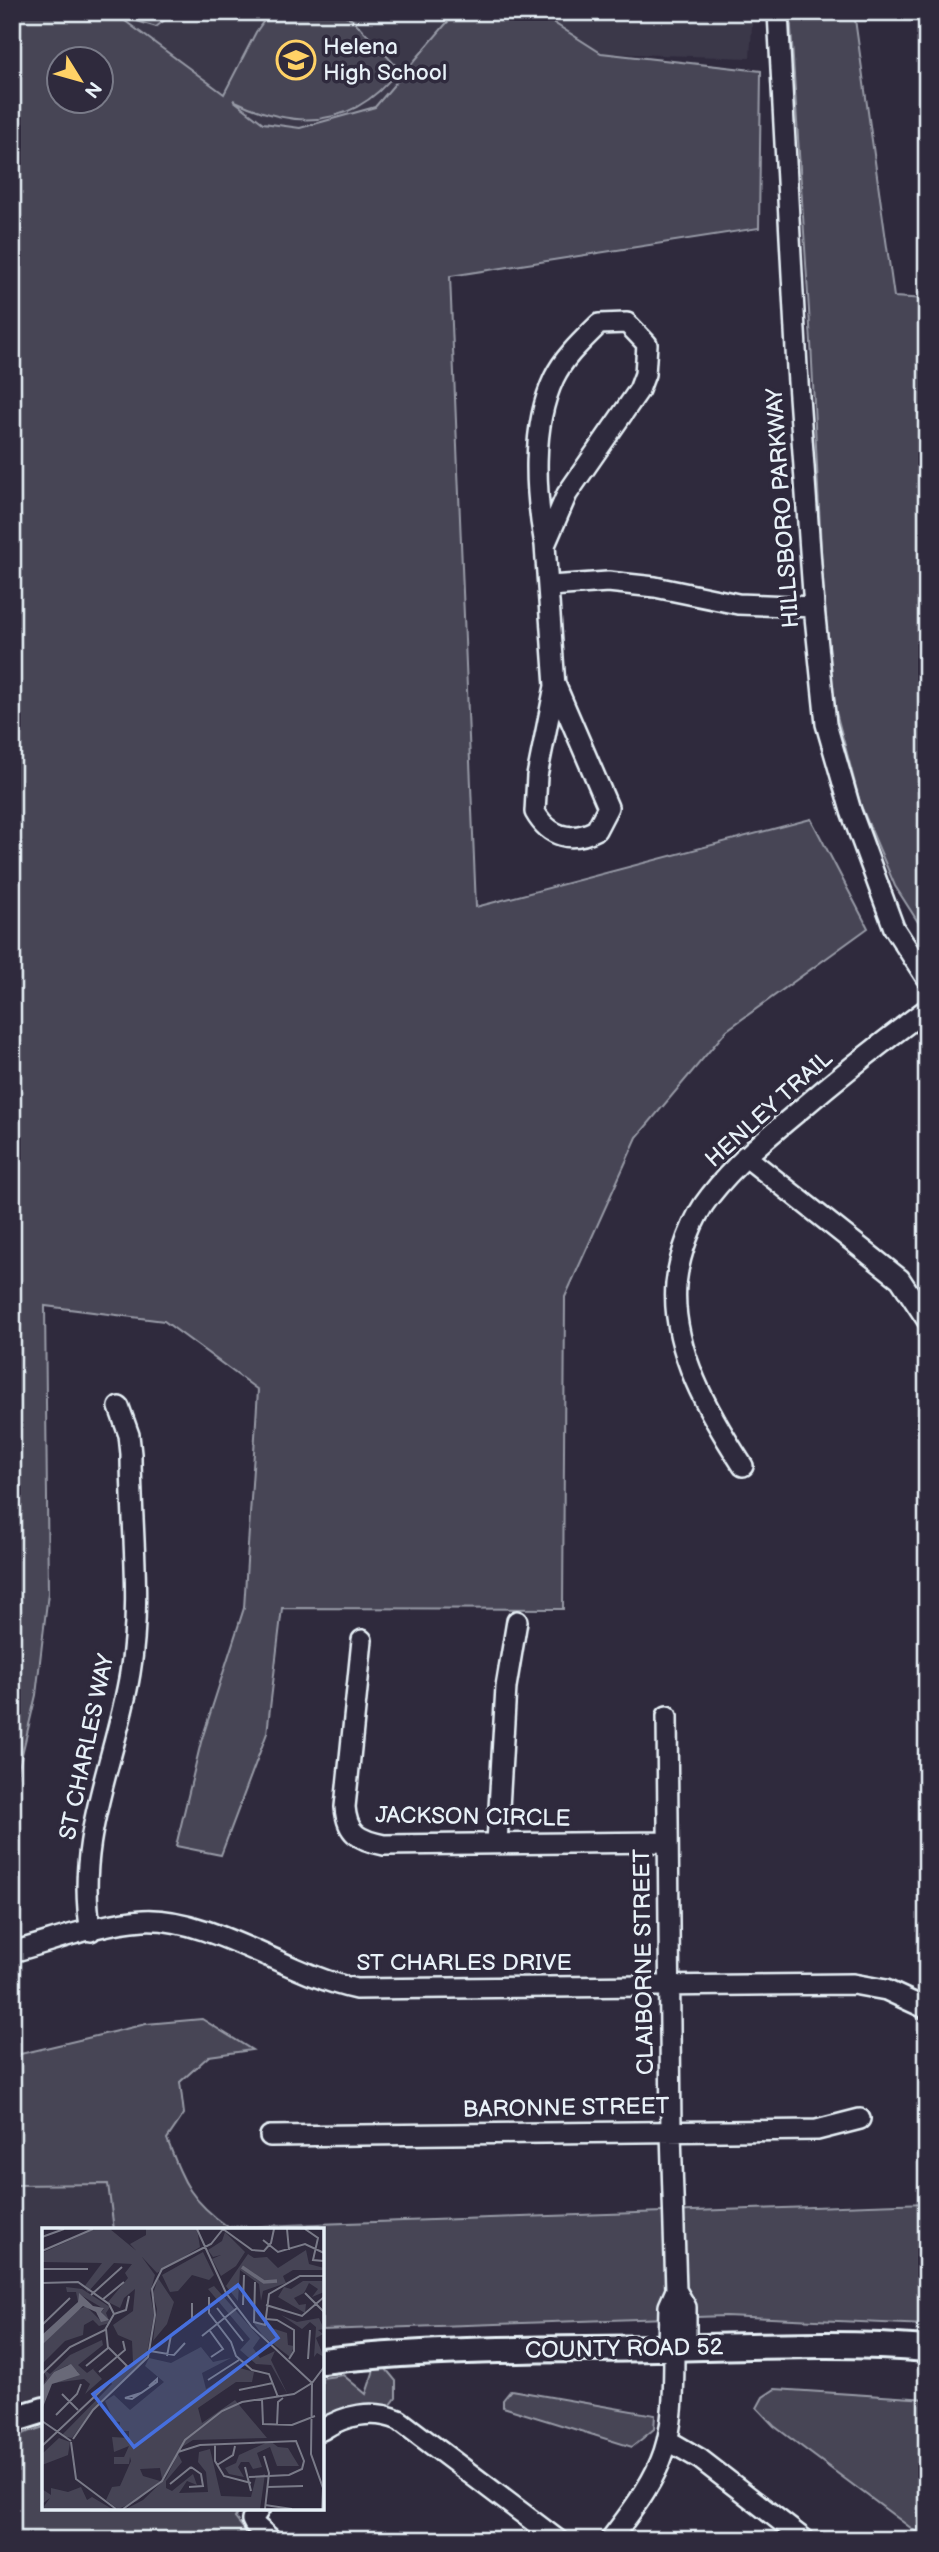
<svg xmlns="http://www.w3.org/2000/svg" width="939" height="2552" viewBox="0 0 939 2552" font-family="'Balsamiq Sans',sans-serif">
<rect width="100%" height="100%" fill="#2f2a3d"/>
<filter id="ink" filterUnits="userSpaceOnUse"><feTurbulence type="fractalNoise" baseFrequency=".0143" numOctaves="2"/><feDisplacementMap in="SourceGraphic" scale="14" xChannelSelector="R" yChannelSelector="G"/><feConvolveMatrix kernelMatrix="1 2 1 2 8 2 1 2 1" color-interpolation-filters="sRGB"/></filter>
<g filter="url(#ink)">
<!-- built -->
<path fill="#3b3749" d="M113,12H456L375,107L301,128L263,123Z
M513,12H753L750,58L601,53L546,18Z
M109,2184L114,2230H44V2403L12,2414V2185Z"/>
<!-- green -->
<path fill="#464455" stroke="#979aa6" stroke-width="2" fill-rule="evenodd" d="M12,12H175L156,27L117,15L224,94L256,32L270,12H340L354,21L399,69C354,129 295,130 233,100L263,123L300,128L375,107L456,12H513L546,18L601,53L761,71L759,228L450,276L476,907L811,819L868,928L727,1030L637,1137L565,1297L563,1609L282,1608L267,1733L221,1855L176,1846L201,1742L244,1608L258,1390L164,1321L45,1306L48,1593L36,1695L12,1797ZM60,60H102V102H60Z
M790,12H854L894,297L927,299V936L895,886L861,806L833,701L822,570L811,342Z
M202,2019L252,2050L209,2056L180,2082L184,2114L167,2139C184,2183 189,2199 228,2227L927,2203V2325L725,2316L322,2330V2230H114L108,2184L12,2185V2056L146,2024Z
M375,2367L386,2369L396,2381V2398L390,2406L359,2407L322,2425V2378L343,2375L366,2394Z
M775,2389L927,2399V2540L774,2426L757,2408L763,2397Z
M511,2390L655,2415L654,2429L632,2447L503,2407V2400Z
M44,2427V2508H239L235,2518L247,2533L243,2540H12V2437Z"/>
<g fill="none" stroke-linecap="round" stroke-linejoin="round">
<defs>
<path id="minor" d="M778,12L797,368L814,607L826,724L851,811L894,928L927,979
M545,545C535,493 531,427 554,378C564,357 583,340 599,324L627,323L647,344L645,374L639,390L567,494L545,545L555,686L537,776L535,812C549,837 571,843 596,830L608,807L556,686
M550,586L608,582L655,587L738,604L814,607
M745,1156L900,1279L927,1320
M743,1466C709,1414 671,1349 676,1284C679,1256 692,1218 710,1196C734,1165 764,1140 794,1115C837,1078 881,1043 927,1009
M362,1640L345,1807C347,1834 359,1840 384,1845L666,1842
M667,1716L671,2132L676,2290L686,2307V2348
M497,1843L506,1687L517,1621
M91,1931C74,1841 116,1760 130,1673C142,1602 131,1526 131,1454L129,1435L119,1407
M12,1952C54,1941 99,1923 143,1920C208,1916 289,1975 356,1989L853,1984L886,1990L927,2009
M270,2136L817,2130L860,2119
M668,2348L669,2306L676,2290
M322,2430C344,2415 373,2409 399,2420L558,2540
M669,2441L700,2459L805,2540
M260,2508L252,2520L254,2524L272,2540
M610,2540C669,2463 674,2445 674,2348"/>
<path id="major" d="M322,2361C433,2348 545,2350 656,2348C746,2347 837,2341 927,2349
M12,2420L44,2410"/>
</defs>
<!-- minor casing -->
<use href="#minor" stroke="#e8f1f8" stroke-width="24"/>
<!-- major casing -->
<use href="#major" stroke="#e8f1f8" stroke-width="30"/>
<!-- minor -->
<use href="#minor" stroke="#2f2a3d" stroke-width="19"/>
<!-- major -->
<use href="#major" stroke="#2f2a3d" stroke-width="24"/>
</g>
</g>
<!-- icons -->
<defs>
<symbol id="school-ring" viewBox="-11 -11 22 22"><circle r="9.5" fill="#2f2a3d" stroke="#ffd166" stroke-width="1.5"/><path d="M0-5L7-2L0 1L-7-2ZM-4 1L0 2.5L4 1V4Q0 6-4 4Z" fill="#ffd166"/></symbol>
</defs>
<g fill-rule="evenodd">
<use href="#school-ring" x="274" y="38" width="44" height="44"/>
</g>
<g text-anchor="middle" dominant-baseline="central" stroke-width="7" stroke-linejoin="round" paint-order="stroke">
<!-- poi labels -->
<g font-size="23" fill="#e8f1f8" stroke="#2f2a3d" text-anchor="start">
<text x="323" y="47">Helena<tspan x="323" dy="26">High School</tspan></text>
</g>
<!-- street labels -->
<g font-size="23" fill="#e8f1f8" stroke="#2f2a3d">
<text transform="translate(783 508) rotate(-94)">HILLSBORO PARKWAY</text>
<text transform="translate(769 1109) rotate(-42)">HENLEY TRAIL</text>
<text transform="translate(87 1747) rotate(-78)">ST CHARLES WAY</text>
<text transform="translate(473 1817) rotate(1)">JACKSON CIRCLE</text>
<text transform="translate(644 1962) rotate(-91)">CLAIBORNE STREET</text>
<text x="464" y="1963">ST CHARLES DRIVE</text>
<text transform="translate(566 2108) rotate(-1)">BARONNE STREET</text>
<text transform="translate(624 2349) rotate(-1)">COUNTY ROAD 52</text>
</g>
</g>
<!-- overview -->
<g transform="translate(42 2228)">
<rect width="282" height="282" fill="#2f2a3d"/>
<path d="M53,1H68L97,25L113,47L108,65L112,86L104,131L52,180L30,210L19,208L70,156L68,152L91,134L90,113L76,107L71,97L91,83L93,61L82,70L78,80L66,74L86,50L83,45L90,36L72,35L46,64L42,59L60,35L0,34V25ZM104,1H155L158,19L115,45L88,16L104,7ZM183,4L203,24L194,38L179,48L170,31L179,27L171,29L166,22L180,13ZM264,22L267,36L282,40V47L281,42H251L241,48L244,55L221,63L219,73L217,56L198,42L196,73L184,58L206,26L212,30L225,29L236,40ZM161,24L172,47L167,52L150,47L136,63L128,64L120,47ZM282,49V64L270,69L276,61L267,55L262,65L252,70L257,77L264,76L263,85L236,69L242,59L249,61L261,53H280ZM116,50L132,74L125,96L111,113L115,81L111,66ZM172,58L218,110L211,120L218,130L233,123L229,132L246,167L229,137L214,136L198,122L208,111L166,61ZM24,59L40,61L68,79L64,85L68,95L57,98L51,92L42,97L41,107L23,113L0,136V117L34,83L44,78L59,93L65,92L59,84L62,81L37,66L36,74L34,64H25ZM239,87L255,94L277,90L282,101L276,102L281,106L274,110L282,129L275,125L272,129L274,99L268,94L260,101ZM211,94L245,105L246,117L252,118L248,129L221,108ZM60,112L61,117L36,137L45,145L65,131L51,141L60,151L43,166L48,156L42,151L12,155L36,144L26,137L12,144L0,159L5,150L0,140L8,146L28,127ZM159,119L171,134L189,130L160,145L164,161L198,140L212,144L210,154H194L156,180L160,195L193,172L225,210L151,212L140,219L136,226L140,234L124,253V260L130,263L151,246L155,257L145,253L137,265L166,264L164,244L156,234L157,224L168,221L179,268L209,269L214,249L223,246L218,281H84L101,272L124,250L134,230L120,251L118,240L98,241L101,248L118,253L95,273L76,281L64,272L70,259L78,258L89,233L88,229L87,236H72V229H82L87,218L72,224L70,209L87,210V203H77L78,194L72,193L63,173L72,167L88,182L122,154L103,138L107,130L129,135ZM17,210L28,214L26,227L0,237V226ZM228,213L236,219L246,220L257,238H235L228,219L215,225L220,239L211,241L207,234H199L196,239L202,249L187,246L183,240L194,235L197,227ZM39,259L45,272L50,269L70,281H0L8,270L0,276V261L9,267V260L26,264Z" fill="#464455"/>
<path d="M37,65L51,78L62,80L59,84L67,92L59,94L54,84L41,78L0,117V107L36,74ZM29,136L38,147L10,156L1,179L0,159L12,144Z" fill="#696978"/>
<path fill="none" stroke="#696978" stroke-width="3.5" d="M200,39L222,54L235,53"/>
<path fill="none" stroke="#797a88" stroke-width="2" d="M155,1L184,65L210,99L270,155L282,139M245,1L247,22M263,1L276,10L271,32L282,33M0,9L22,1M221,12L236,24L263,16L282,25M0,23L51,1M0,41H46M213,54L212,94L223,97L227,66L258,48H282M0,55L36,54L67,76L72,86L63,102L28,119L0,146M263,65L282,84M49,67L80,39M167,69V85L189,114L194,128L210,142L227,146L236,169M60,72L82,54M201,77L202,47M224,77L260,88L282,69M175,80L201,113M72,86L84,82L87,68M224,91L235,92L252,102V123L247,131M0,97L28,70M168,103L181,121L169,129M160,108L195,80M108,123L132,127L143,115M125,128L129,107L150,91V75M266,131L268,102M44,138L66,120L64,101M57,144L83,122L81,113M166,152L197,132M197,162L231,155M99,165L90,171L83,170L99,165L115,154V151L107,158M20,166L36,182M220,171L221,196L250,197L273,188M14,187L35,166L39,156M0,193L29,213M235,197L236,174L241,170M31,211L51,182L106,129L113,87L110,61L120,41L169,16L181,1L210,22L222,23L229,15L232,1M29,214L34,251L74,281M173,217V233L182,248L209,255M0,218L85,138L66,119M136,224L158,217L254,213L262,233L260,241L247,247L207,249M222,228L227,245L223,281M175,237L191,227L193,218M203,239L209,263M128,256L149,239M147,259L161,258L159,246L149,239M226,259L261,258M223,277L250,281M81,281L120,253L143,212L180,183L200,174L252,166L270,155L269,226L281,260L280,281"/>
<path fill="#466fde" fill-opacity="0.15" stroke="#466fde" stroke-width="3.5" d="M196,57L236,110L92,219L51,166Z"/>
<rect width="282" height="282" fill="none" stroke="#e8f1f8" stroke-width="3.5"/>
</g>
<!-- margin -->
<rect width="939" height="2552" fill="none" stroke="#2f2a3d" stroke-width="42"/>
<rect x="21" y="21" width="897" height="2510" fill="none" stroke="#e8f1f8" stroke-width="2.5" filter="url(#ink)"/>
<!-- north arrow -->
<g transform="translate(80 80) rotate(127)"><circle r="33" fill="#2f2a3d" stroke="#797a88" stroke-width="2"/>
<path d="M0-5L12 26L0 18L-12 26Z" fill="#ffd166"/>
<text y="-10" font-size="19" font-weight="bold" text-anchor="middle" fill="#e8f1f8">N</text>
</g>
</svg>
